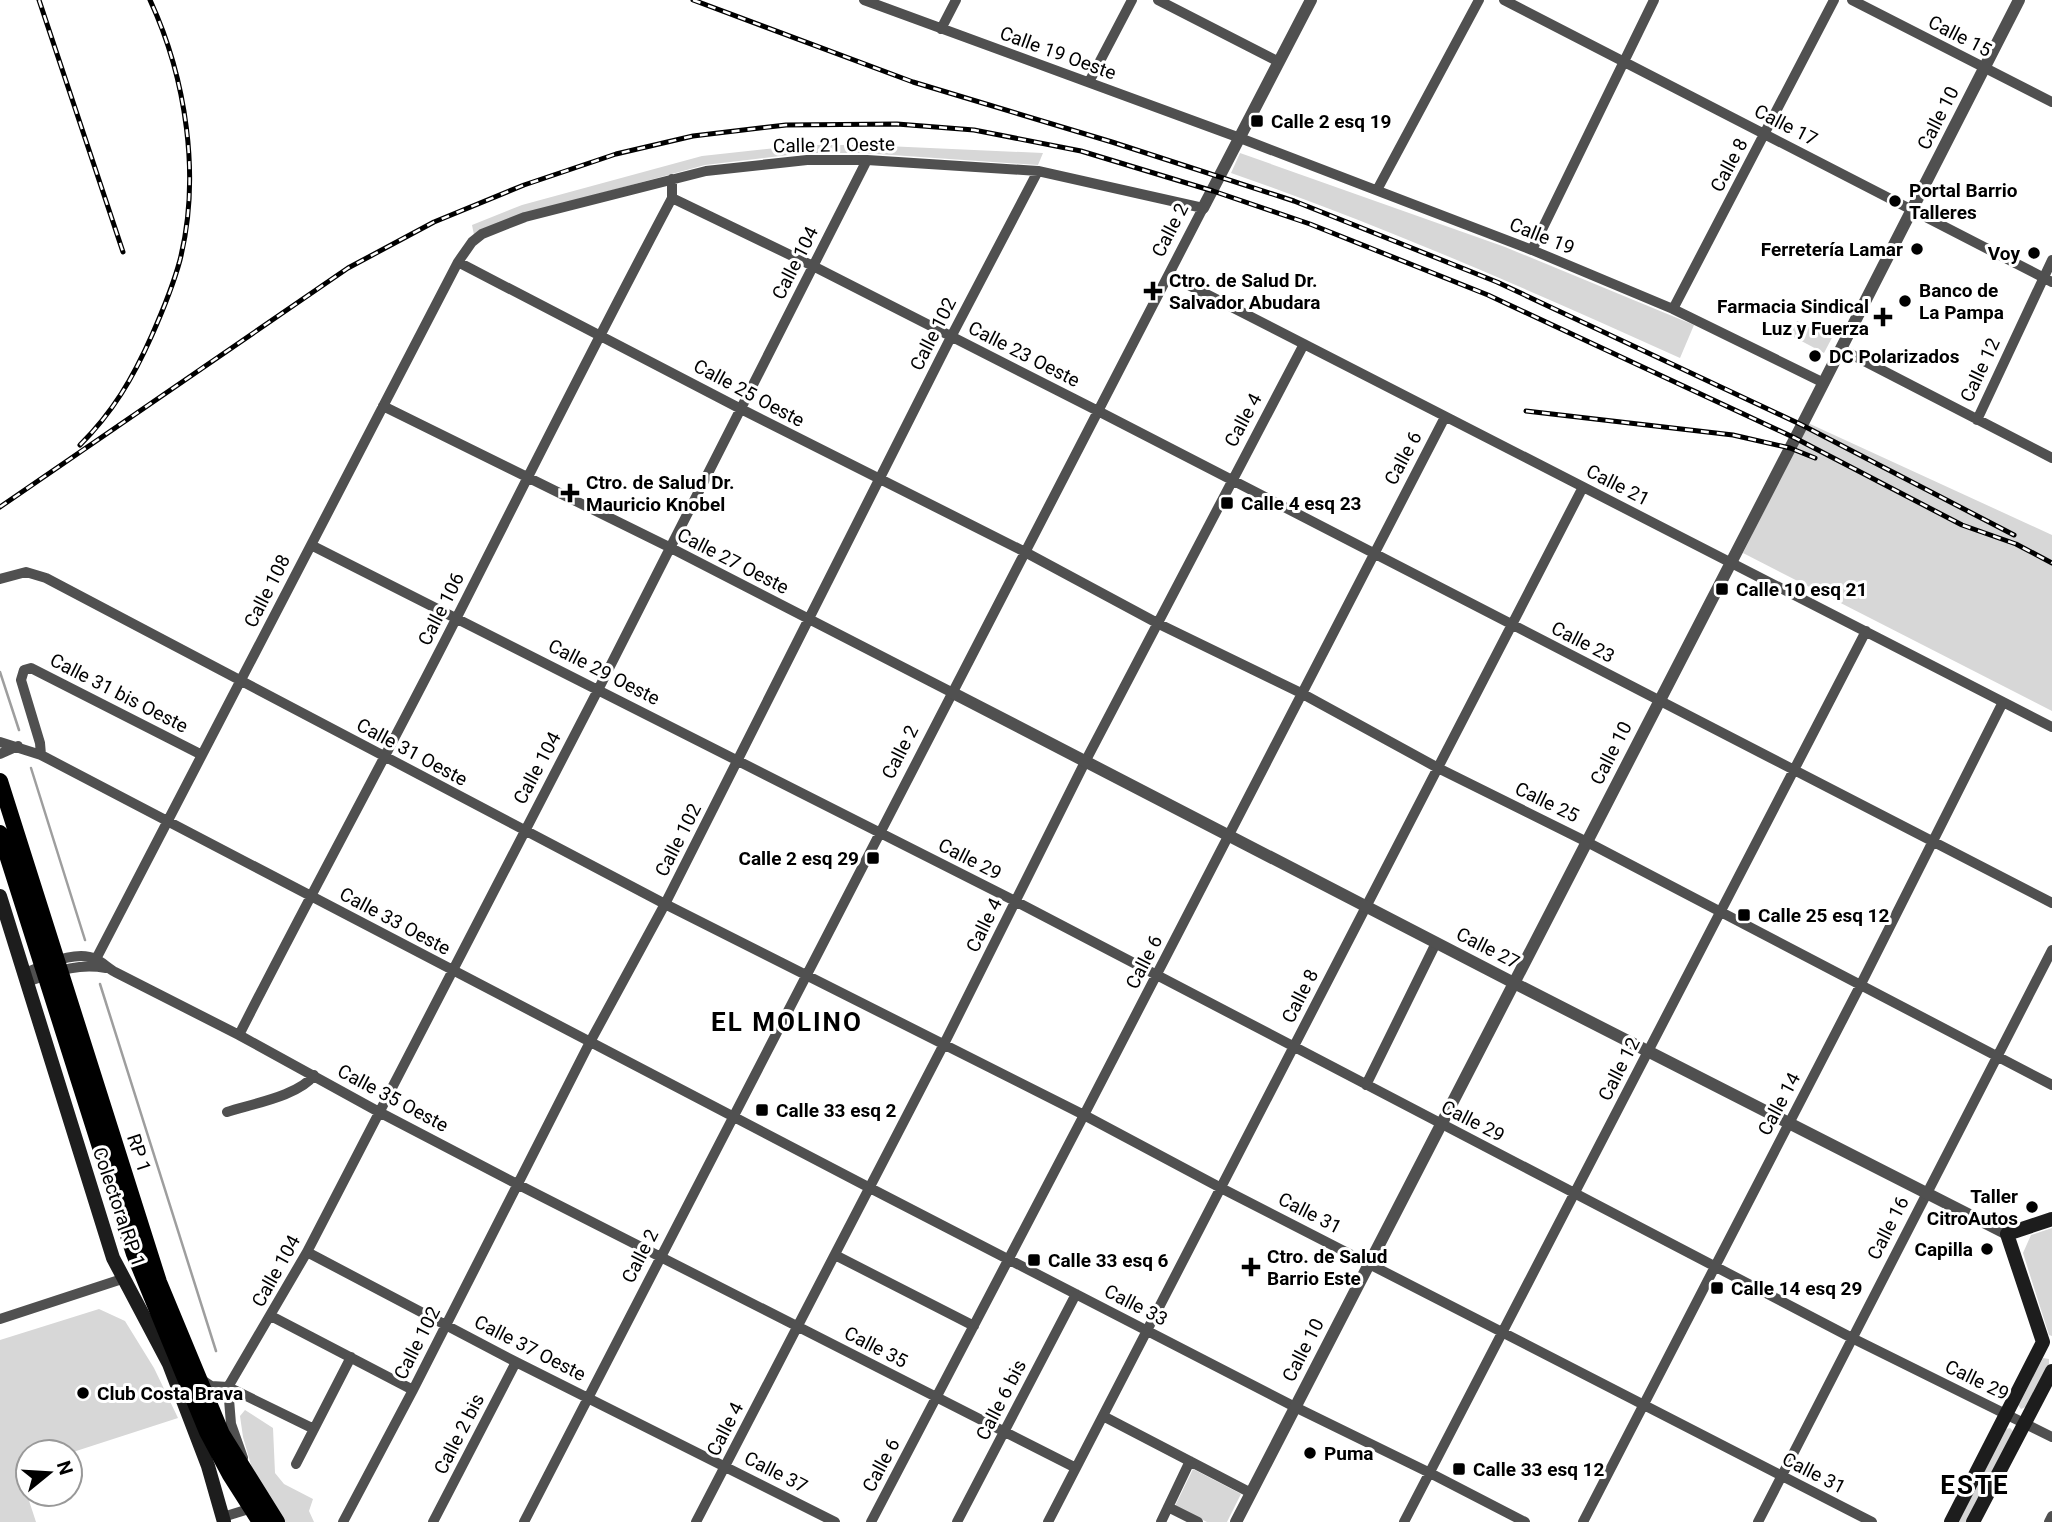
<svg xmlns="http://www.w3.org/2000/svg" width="2052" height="1522" viewBox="0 0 2052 1522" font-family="Roboto,sans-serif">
<rect width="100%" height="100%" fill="#fff"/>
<!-- green -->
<path fill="#d7d7d7" d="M804,145H864L1043,153L1038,165L863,153H805L705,165L524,214L474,235L472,225L522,205L702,156Z
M1240,153L1505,247L1694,325L1680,358C1532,291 1384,226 1231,173Z
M1797,321L1815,330L1819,324L1835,332L1824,353L1790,335Z
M1808,423L2052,535V711L1743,553Z
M2052,1228V1336L2049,1335L2023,1253L2031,1235Z
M99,1309L125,1321L154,1368L178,1418L70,1453L28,1452V1467L19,1470L36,1522H0V1340Z
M2043,1358L2049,1359V1366L2028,1406L2021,1409L2018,1405Z
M245,1410L273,1428L275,1473L284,1484L313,1499L309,1511L314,1522H283L255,1479L243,1437L240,1416Z
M2010,1428L2013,1431L1969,1522H1957L2006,1429Z
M1193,1469L1241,1494L1227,1522H1207L1175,1506Z"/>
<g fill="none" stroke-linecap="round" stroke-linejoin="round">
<!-- stream -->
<path stroke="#9e9e9e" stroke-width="2.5" d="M0,672L19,730
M31,768L85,940
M100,984L216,1351"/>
<!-- minor -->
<path stroke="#505050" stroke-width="10" d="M864,0L1240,138L1532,250L1673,309L1824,383
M1158,0L1279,62
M1504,0L2052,282
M1852,0L2052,102
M941,29L956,0
M1089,82L1132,0
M1377,190L1479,0
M672,198L813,266L1098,411L2052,903
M1532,250L1654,0
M458,262L741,409L1025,552L1159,624L1301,693L1438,768L1587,842L2052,1085
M1169,275L2052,727
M1673,309L1834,0
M1841,349L2052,458
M383,406L669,547L953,693
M1977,420L2052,260
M311,545L1015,901L1852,1338L2052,1437
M0,579L26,572L46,578L665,904L1084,1115L1221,1188L1872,1522
M0,742L41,755L870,1188L1295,1407L1430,1473L1525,1522
M0,754L18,746
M41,755L40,743L21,680L24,670L31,668L202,755
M96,959L458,262L472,242L482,234L525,217L706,171L807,160H867L1038,171L1203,208L524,1522
M24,973C44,966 75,949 96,959C102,962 108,968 115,972L239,1035L379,1112L517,1184L1076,1468
M27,982C56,972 75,963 106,968
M239,1035C310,895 386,757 457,617C528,477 598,337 672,198V179
M1366,1085L1436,943
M227,1112C251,1104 299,1096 314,1075
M307,1252L516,1362L835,1522
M835,1255L974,1326
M271,1316L413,1390
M0,1319L122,1279
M199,1378L211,1386L228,1387L314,1429
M1103,1416L1251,1493
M243,1458L231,1424L228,1387L307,1252L599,688L867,160
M296,1464L351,1357
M1168,1507L1198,1522
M223,1517L252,1508L256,1505
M343,1522L413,1390L590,1042L665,904L951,337L1038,171
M433,1522L516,1362
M696,1522L944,1044L1085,762L1304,344
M871,1522L1084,1115L1445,417
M957,1522L1076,1294
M1048,1522L1583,487
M1161,1522L1190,1461
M1404,1522L1866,631
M1583,1522L1860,986L2003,702
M1758,1522L2052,950
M2049,1522L2052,1516"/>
<!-- tertiary -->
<path stroke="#505050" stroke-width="12" d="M1203,208L1311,0
M953,693L1514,983L2007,1234
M1236,1522L1802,425L2019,0"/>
<!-- secondary -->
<path stroke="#1d1d1d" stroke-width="14" d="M0,896L113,1258L169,1364L208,1466L224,1522
M1951,1522L2043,1342L2007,1234L2052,1219
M1973,1522L2052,1371"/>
<!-- primary -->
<path stroke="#000" stroke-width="16" d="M0,781L159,1282L222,1434L277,1522
M0,833L134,1254L207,1432L230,1475L260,1522"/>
<defs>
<path id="rail" d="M39,0L123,252
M693,0L913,82L1112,142L1294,201L1497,282L1802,425L2014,535
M1526,411L1733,435L1790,448L1815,458
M80,445C113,412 133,378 152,335C163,310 173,286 180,260C201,176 186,78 150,0
M0,507L348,268L434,222L524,185L616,154L693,136L786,125L897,124L974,130L1081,151L1213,191L1310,224L1488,295L1795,438L1962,525L2016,544L2052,563"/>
</defs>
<!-- rail casing -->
<use href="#rail" stroke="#000" stroke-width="5"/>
<!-- rail -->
<use href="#rail" stroke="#fff" stroke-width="2.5" stroke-dasharray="8" stroke-linecap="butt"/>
</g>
<!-- markers -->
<g fill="#000" stroke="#fff" stroke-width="2.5">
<rect x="1250" y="114" width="14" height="14" rx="3.5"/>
<circle cx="1895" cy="201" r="7"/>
<circle cx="1917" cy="249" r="7"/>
<circle cx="2034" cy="253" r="7"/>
<path d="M1149.5 280.5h7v7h7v7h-7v7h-7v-7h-7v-7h7z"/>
<circle cx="1905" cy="301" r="7"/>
<path d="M1879.5 306.5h7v7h7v7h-7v7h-7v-7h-7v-7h7z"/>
<circle cx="1815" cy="356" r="7"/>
<path d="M566.5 482.5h7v7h7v7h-7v7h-7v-7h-7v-7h7z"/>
<rect x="1220" y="496" width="14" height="14" rx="3.5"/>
<rect x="1715" y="582" width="14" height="14" rx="3.5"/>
<rect x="866" y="851" width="14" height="14" rx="3.5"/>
<rect x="1737" y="908" width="14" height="14" rx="3.5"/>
<rect x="755" y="1103" width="14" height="14" rx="3.5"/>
<circle cx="2032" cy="1207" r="7"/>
<circle cx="1987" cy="1249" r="7"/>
<rect x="1027" y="1253" width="14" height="14" rx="3.5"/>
<path d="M1247.5 1256.5h7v7h7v7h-7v7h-7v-7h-7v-7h7z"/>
<rect x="1710" y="1281" width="14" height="14" rx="3.5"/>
<circle cx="83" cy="1393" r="7"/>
<circle cx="1310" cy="1453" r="7"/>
<rect x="1452" y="1462" width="14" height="14" rx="3.5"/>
</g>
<g text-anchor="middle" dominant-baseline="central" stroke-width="6" stroke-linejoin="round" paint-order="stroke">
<!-- street labels -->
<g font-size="19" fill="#000" stroke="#fff">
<text transform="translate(1960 36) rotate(27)">Calle 15</text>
<text transform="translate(1058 53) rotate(20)">Calle 19 Oeste</text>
<text transform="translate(1938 118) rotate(-63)">Calle 10</text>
<text transform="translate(1786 125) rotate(27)">Calle 17</text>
<text transform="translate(834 145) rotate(-1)">Calle 21 Oeste</text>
<text transform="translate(1729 165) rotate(-62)">Calle 8</text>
<text transform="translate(1170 230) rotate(-63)">Calle 2</text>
<text transform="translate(1542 236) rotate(22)">Calle 19</text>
<text transform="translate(795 263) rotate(-63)">Calle 104</text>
<text transform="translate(933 334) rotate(-63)">Calle 102</text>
<text transform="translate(1024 354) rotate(27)">Calle 23 Oeste</text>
<text transform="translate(1980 370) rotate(-65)">Calle 12</text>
<text transform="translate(749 393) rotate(28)">Calle 25 Oeste</text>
<text transform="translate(1243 420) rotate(-62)">Calle 4</text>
<text transform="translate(1403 458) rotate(-62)">Calle 6</text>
<text transform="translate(1618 485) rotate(27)">Calle 21</text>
<text transform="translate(733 561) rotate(27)">Calle 27 Oeste</text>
<text transform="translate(267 591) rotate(-63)">Calle 108</text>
<text transform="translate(441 609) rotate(-63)">Calle 106</text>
<text transform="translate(1583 642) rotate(27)">Calle 23</text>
<text transform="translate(604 672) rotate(27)">Calle 29 Oeste</text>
<text transform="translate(119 693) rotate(27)">Calle 31 bis Oeste</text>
<text transform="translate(412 752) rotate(28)">Calle 31 Oeste</text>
<text transform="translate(900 752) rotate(-63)">Calle 2</text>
<text transform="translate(1611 753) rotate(-63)">Calle 10</text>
<text transform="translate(537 768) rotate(-62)">Calle 104</text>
<text transform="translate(1547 802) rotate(26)">Calle 25</text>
<text transform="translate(678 840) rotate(-63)">Calle 102</text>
<text transform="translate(970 859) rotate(27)">Calle 29</text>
<text transform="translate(395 921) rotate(28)">Calle 33 Oeste</text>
<text transform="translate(984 925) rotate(-64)">Calle 4</text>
<text transform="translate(1488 948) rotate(27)">Calle 27</text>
<text transform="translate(1144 962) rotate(-63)">Calle 6</text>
<text transform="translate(1300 996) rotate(-63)">Calle 8</text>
<text transform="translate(1619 1069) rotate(-63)">Calle 12</text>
<text transform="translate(393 1098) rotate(28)">Calle 35 Oeste</text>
<text transform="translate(1779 1104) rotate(-62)">Calle 14</text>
<text transform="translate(1473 1121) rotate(27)">Calle 29</text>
<text transform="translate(139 1153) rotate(72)">RP 1</text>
<text transform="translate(119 1207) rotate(71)">Colectora RP 1</text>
<text transform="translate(1310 1213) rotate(27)">Calle 31</text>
<text transform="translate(1888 1228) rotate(-63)">Calle 16</text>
<text transform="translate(640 1256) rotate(-63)">Calle 2</text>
<text transform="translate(276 1271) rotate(-61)">Calle 104</text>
<text transform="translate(1136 1305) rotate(27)">Calle 33</text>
<text transform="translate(417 1343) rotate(-63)">Calle 102</text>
<text transform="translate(876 1347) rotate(27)">Calle 35</text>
<text transform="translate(530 1348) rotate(27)">Calle 37 Oeste</text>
<text transform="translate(1303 1350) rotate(-63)">Calle 10</text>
<text transform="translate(1977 1380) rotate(26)">Calle 29</text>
<text transform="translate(1001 1400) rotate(-63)">Calle 6 bis</text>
<text transform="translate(725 1429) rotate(-63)">Calle 4</text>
<text transform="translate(459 1434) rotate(-63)">Calle 2 bis</text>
<text transform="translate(881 1465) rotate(-62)">Calle 6</text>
<text transform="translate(776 1472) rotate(27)">Calle 37</text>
<text transform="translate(1814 1473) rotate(27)">Calle 31</text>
</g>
<!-- poi labels -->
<g font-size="19" font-weight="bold" fill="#000" stroke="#fff" text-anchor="start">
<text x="1271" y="121">Calle 2 esq 19</text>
<text x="1909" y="190">Portal Barrio<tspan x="1909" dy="22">Talleres</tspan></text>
<text x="1903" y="249" text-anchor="end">Ferretería Lamar</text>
<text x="2020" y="253" text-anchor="end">Voy</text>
<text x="1169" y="280">Ctro. de Salud Dr.<tspan x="1169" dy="22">Salvador Abudara</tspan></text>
<text x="1919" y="290">Banco de<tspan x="1919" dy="22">La Pampa</tspan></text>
<text x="1869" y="306" text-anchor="end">Farmacia Sindical<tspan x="1869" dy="22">Luz y Fuerza</tspan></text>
<text x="1829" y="356">DC Polarizados</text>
<text x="586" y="482">Ctro. de Salud Dr.<tspan x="586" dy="22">Mauricio Knobel</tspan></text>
<text x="1241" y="503">Calle 4 esq 23</text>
<text x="1736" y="589">Calle 10 esq 21</text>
<text x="859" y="858" text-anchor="end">Calle 2 esq 29</text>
<text x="1758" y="915">Calle 25 esq 12</text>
<text x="776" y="1110">Calle 33 esq 2</text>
<text x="2018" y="1196" text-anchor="end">Taller<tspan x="2018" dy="22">CitroAutos</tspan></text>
<text x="1973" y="1249" text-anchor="end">Capilla</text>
<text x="1267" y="1256">Ctro. de Salud<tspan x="1267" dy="22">Barrio Este</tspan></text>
<text x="1048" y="1260">Calle 33 esq 6</text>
<text x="1731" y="1288">Calle 14 esq 29</text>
<text x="97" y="1393">Club Costa Brava</text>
<text x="1324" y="1453">Puma</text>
<text x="1473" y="1469">Calle 33 esq 12</text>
</g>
<!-- district labels -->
<g font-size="26" font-weight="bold" letter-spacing="2" fill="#000" stroke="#fff">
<text x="787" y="1022">EL MOLINO</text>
<text x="1975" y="1485">ESTE</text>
</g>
</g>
<!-- north arrow -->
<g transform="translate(49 1473) rotate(72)"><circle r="33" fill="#ffffff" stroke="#999999" stroke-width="2"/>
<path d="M0-5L12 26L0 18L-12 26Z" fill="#000000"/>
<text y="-10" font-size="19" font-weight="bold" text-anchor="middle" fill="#000000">N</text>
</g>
</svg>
